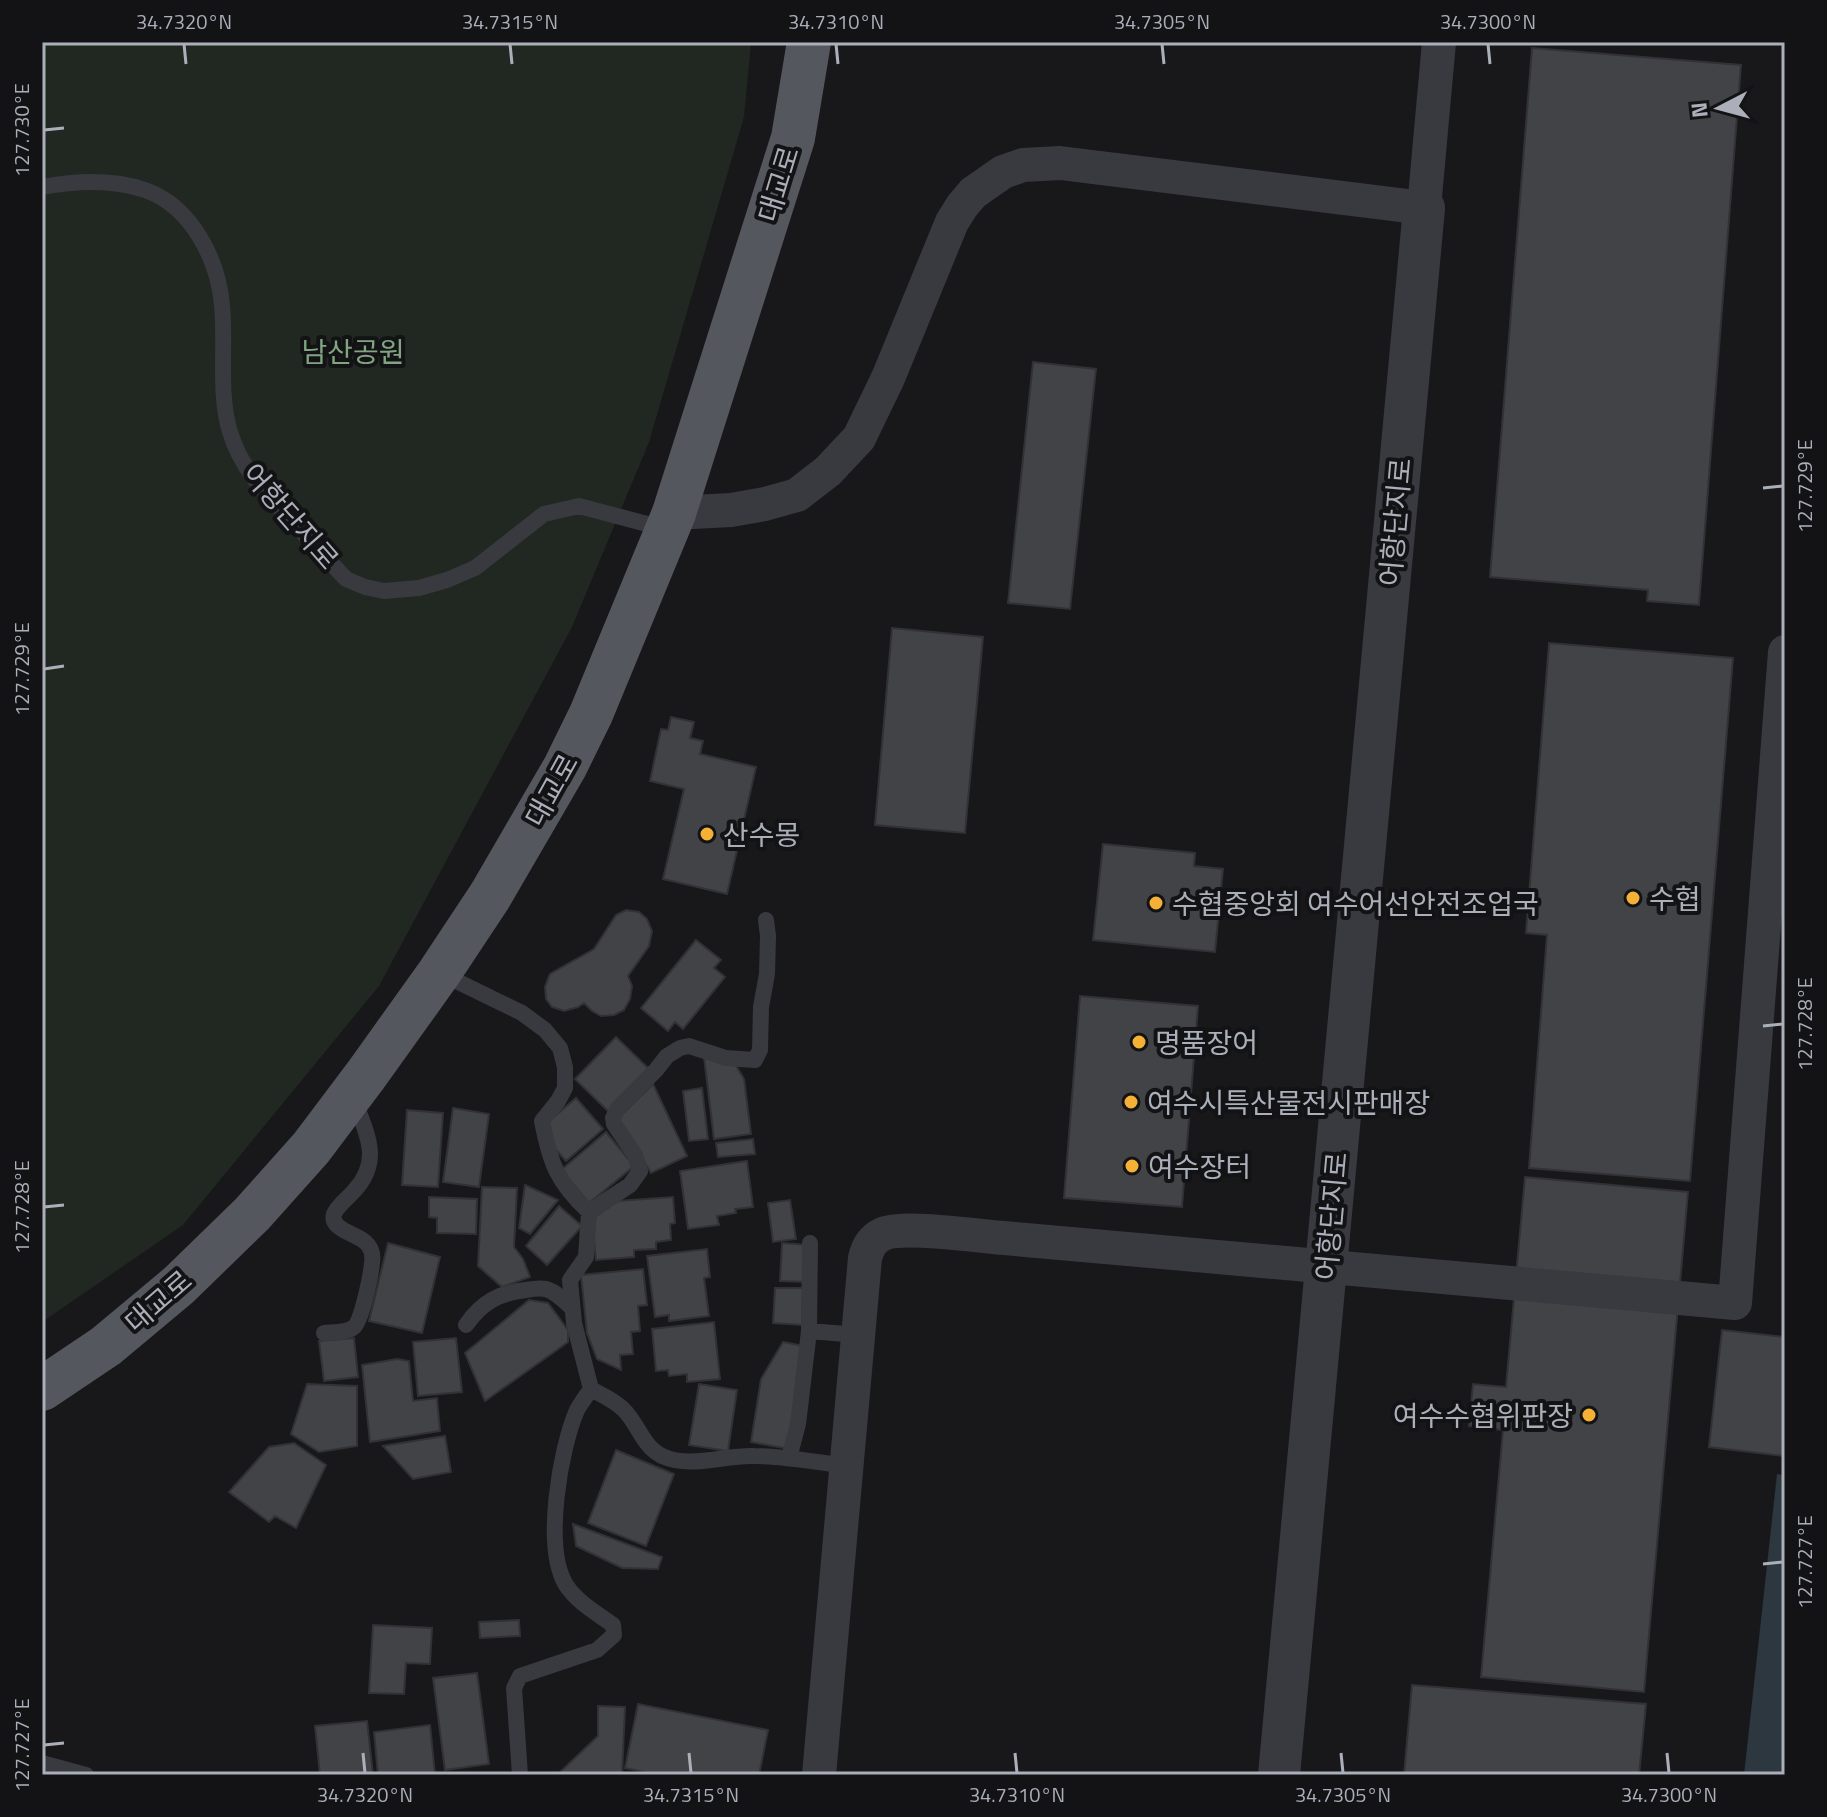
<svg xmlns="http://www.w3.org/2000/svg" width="1827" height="1817" viewBox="0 0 1827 1817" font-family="'Titillium Web','Noto Sans KR',sans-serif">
<rect width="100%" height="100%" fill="#18181a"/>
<!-- green -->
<path fill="#202821" d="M42,42H751L744,117L649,442L572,627L379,986L183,1225L42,1322Z"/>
<!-- water -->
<path fill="#2d373f" d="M1777,1474L1785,1475V1775H1744Z"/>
<!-- building -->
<path fill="#424347" stroke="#323236" stroke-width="2" d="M1532,48L1741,65L1699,605L1647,601L1648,590L1490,577Z
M1033,362L1096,369L1070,609L1008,603Z
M892,628L983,637L965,833L875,825Z
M1549,643L1733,658L1690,1181L1529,1168L1547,935L1526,933Z
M671,717L694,722L690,738L703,741L700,754L756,767L727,894L663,879L684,789L650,781L661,729L668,730Z
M1103,844L1195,853L1194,866L1223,869L1215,952L1093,940Z
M626,910L639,912L647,919L652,931L649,946L628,976L632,986L630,999L624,1010L614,1015L601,1016L592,1011L584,1003L578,1007L564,1011L552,1007L546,999L545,987L550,974L594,949L616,915Z
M696,940L721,960L714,968L725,977L683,1029L675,1022L668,1031L641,1008Z
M1080,996L1198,1006L1182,1207L1064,1198Z
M616,1037L650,1070L609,1112L575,1079Z
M704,1057L735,1064L744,1079L751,1134L714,1139Z
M653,1084L687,1156L651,1173L617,1119Z
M702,1088L708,1139L689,1141L683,1091Z
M576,1098L603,1129L566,1161L551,1144L548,1122Z
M453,1108L489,1114L479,1187L443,1182Z
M407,1110L443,1113L438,1187L402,1185Z
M606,1132L634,1166L589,1203L561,1170Z
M753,1139L755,1154L718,1157L716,1143Z
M747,1161L753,1207L735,1209L736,1213L717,1216L719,1225L688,1229L680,1171Z
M1525,1177L1688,1192L1644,1692L1481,1677L1503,1430L1469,1426L1473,1384L1506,1387Z
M525,1185L558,1200L530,1234L519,1228Z
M482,1187L517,1188L514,1247L523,1259L530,1277L502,1287L478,1266Z
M429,1197L477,1199L476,1234L437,1233V1218L429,1217Z
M673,1197L675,1223L670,1224L671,1240L656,1242V1249L634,1250V1257L596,1260L592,1219L618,1201Z
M790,1200L796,1239L773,1242L768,1203Z
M559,1206L582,1226L547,1265L526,1246Z
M388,1243L440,1257L422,1333L369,1321Z
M782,1243L807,1245L806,1282L780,1281Z
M707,1249L710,1277L704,1278L709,1316L669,1321V1315L655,1317L647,1256Z
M643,1269L647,1305L638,1306L640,1331L631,1332L633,1354L620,1355L621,1370L597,1359L587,1333L581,1275Z
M775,1288H803L802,1325L773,1323Z
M529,1300L548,1303L568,1330V1342L485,1401L465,1353Z
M714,1322L720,1379L687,1382V1374L669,1376L668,1370L656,1371L652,1329Z
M1722,1330L1785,1337V1456L1709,1447Z
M354,1338L358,1377L324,1381L319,1341Z
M456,1338L462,1392L418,1396L413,1342Z
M783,1342L804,1346L789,1449L751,1442L761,1379Z
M397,1359L409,1361L413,1401L437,1398L440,1431L370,1442L362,1365Z
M307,1384L357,1386V1446L319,1452L291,1434Z
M699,1384L737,1390L728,1451L689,1445Z
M445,1436L451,1472L413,1479L383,1446Z
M294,1443L326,1465L296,1528L275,1516L269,1522L229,1492L269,1447Z
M616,1450L674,1474L646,1546L588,1523Z
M573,1524L662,1557L658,1569L622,1568L576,1546Z
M519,1620L520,1636L480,1638L479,1622Z
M373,1625L432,1628L430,1664L406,1663L404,1694L369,1693Z
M477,1673L489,1764L445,1770L433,1678Z
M1412,1685L1646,1704L1639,1775H1404Z
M638,1704L768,1730L759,1775H658L625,1768Z
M598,1706L625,1707L622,1775H557L598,1736Z
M367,1721L373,1775H320L315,1726Z
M430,1725L435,1775H378L374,1732Z"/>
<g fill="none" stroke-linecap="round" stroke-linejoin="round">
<!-- service -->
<path stroke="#393a3f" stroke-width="16" d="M42,187C74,181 113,179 145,190C191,206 218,259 222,305C226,346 218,393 230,432C241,469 266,494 292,521C310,540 328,560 346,579L365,587L384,591L419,588L447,580L475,568L544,514L579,506L666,529
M442,974L522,1013L545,1030L560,1048L565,1067V1088L558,1101L542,1121C550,1163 557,1182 589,1212L586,1257L570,1280L574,1323L591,1389C586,1396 581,1403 577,1410C560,1449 543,1548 566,1585C578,1603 597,1613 613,1625L614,1635L597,1650L520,1676L514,1688L520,1775
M589,1212L630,1185L640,1171L635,1155L614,1124L613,1118L618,1108L656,1070L667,1056L680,1048L689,1046L726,1058L755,1060L760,1050L761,1007L767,974L768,936L766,920
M466,1325C482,1302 499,1293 526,1290C532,1289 540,1288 546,1289C556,1292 565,1301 572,1308
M809,1331L810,1243
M324,1333C333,1332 347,1333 354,1327C362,1320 371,1275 372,1263C373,1257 372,1250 368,1245C361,1234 329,1231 334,1214C337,1206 349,1197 354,1191C383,1160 366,1133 354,1099
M591,1389C602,1395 614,1400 623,1409C638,1423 642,1446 662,1456C691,1469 723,1455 754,1456C785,1456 816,1462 846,1466
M789,1458L798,1424L809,1331L858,1335
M42,1763L86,1775"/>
<!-- minor -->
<path stroke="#393a3f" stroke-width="34" d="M674,513L731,510L765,504L797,495L828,471L859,438L888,378L952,222L962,206L973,193L1003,172L1023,165L1060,163L1424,208L1439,42
M819,1775L865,1258C868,1247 872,1239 883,1234C904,1225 978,1236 1004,1238L1735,1303L1785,652"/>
<!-- tertiary -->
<path stroke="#393a3f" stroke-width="42" d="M1279,1775L1424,208"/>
<!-- primary -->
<path stroke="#55575e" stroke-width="44" d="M42,1389L106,1346L179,1285L252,1214L311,1148L366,1075L439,973L490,896L565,767L591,714L674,513L793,138L809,42"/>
</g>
<!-- ticks -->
<path fill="none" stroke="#aaafba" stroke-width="3" d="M184,44L186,64M510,44L512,64M836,44L838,64M1162,44L1164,64M1488,44L1490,64M44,130L64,128M1763,488L1783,486M44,669L64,666M1763,1026L1783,1024M44,1207L64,1205M1763,1564L1783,1562M44,1745L64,1743M363,1753L365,1773M689,1753L691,1773M1015,1753L1017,1773M1341,1753L1343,1773M1667,1753L1669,1773"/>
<!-- markers -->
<g fill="#f5b135" stroke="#131315" stroke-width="3">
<circle cx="707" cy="834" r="8"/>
<circle cx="1633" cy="898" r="8"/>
<circle cx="1156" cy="903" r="8"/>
<circle cx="1139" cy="1042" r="8"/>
<circle cx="1131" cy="1102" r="8"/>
<circle cx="1132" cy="1166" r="8"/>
<circle cx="1589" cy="1415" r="8"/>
</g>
<g text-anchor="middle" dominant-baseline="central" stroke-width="8" stroke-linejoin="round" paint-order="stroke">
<!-- street labels -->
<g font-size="28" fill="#aaafba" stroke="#131315">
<text transform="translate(778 184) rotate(-73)">대교로</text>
<text transform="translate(291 516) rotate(49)">어항단지로</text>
<text transform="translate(1395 522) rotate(-85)">어항단지로</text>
<text transform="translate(551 790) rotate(-61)">대교로</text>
<text transform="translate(1331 1216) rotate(-85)">어항단지로</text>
<text transform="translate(158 1301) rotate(-41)">대교로</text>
</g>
<!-- park labels -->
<g font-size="28" fill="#81a582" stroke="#131315">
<text x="353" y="351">남산공원</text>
</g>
<!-- poi labels -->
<g font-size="28" fill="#aaafba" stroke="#131315" text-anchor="start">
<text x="723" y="834">산수몽</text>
<text x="1649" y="898">수협</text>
<text x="1172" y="903">수협중앙회 여수어선안전조업국</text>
<text x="1155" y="1042">명품장어</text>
<text x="1147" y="1102">여수시특산물전시판매장</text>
<text x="1148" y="1166">여수장터</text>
<text x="1573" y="1415" text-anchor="end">여수수협위판장</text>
</g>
</g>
<!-- border -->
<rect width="1827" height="1817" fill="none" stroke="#131315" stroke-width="88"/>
<!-- north arrow -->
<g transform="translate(1719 108) rotate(264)" stroke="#131315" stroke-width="6" paint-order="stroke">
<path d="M0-6L14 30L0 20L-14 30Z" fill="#aaafba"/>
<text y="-12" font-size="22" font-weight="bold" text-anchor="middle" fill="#aaafba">N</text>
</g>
<rect x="44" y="44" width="1739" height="1729" fill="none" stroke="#aaafba" stroke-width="3"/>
<g font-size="20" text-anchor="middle" fill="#aaafba">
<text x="184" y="29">34.7320°N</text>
<text x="510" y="29">34.7315°N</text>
<text x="836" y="29">34.7310°N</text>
<text x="1162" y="29">34.7305°N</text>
<text x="1488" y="29">34.7300°N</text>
<text transform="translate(22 130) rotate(-90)" y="7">127.730°E</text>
<text transform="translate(1805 486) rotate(-90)" y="7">127.729°E</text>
<text transform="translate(22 669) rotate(-90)" y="7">127.729°E</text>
<text transform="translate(1805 1024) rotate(-90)" y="7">127.728°E</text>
<text transform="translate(22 1207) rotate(-90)" y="7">127.728°E</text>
<text transform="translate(1805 1562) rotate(-90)" y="7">127.727°E</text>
<text transform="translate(22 1745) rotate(-90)" y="7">127.727°E</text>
<text x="365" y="1802">34.7320°N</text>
<text x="691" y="1802">34.7315°N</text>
<text x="1017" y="1802">34.7310°N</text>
<text x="1343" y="1802">34.7305°N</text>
<text x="1669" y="1802">34.7300°N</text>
</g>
</svg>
